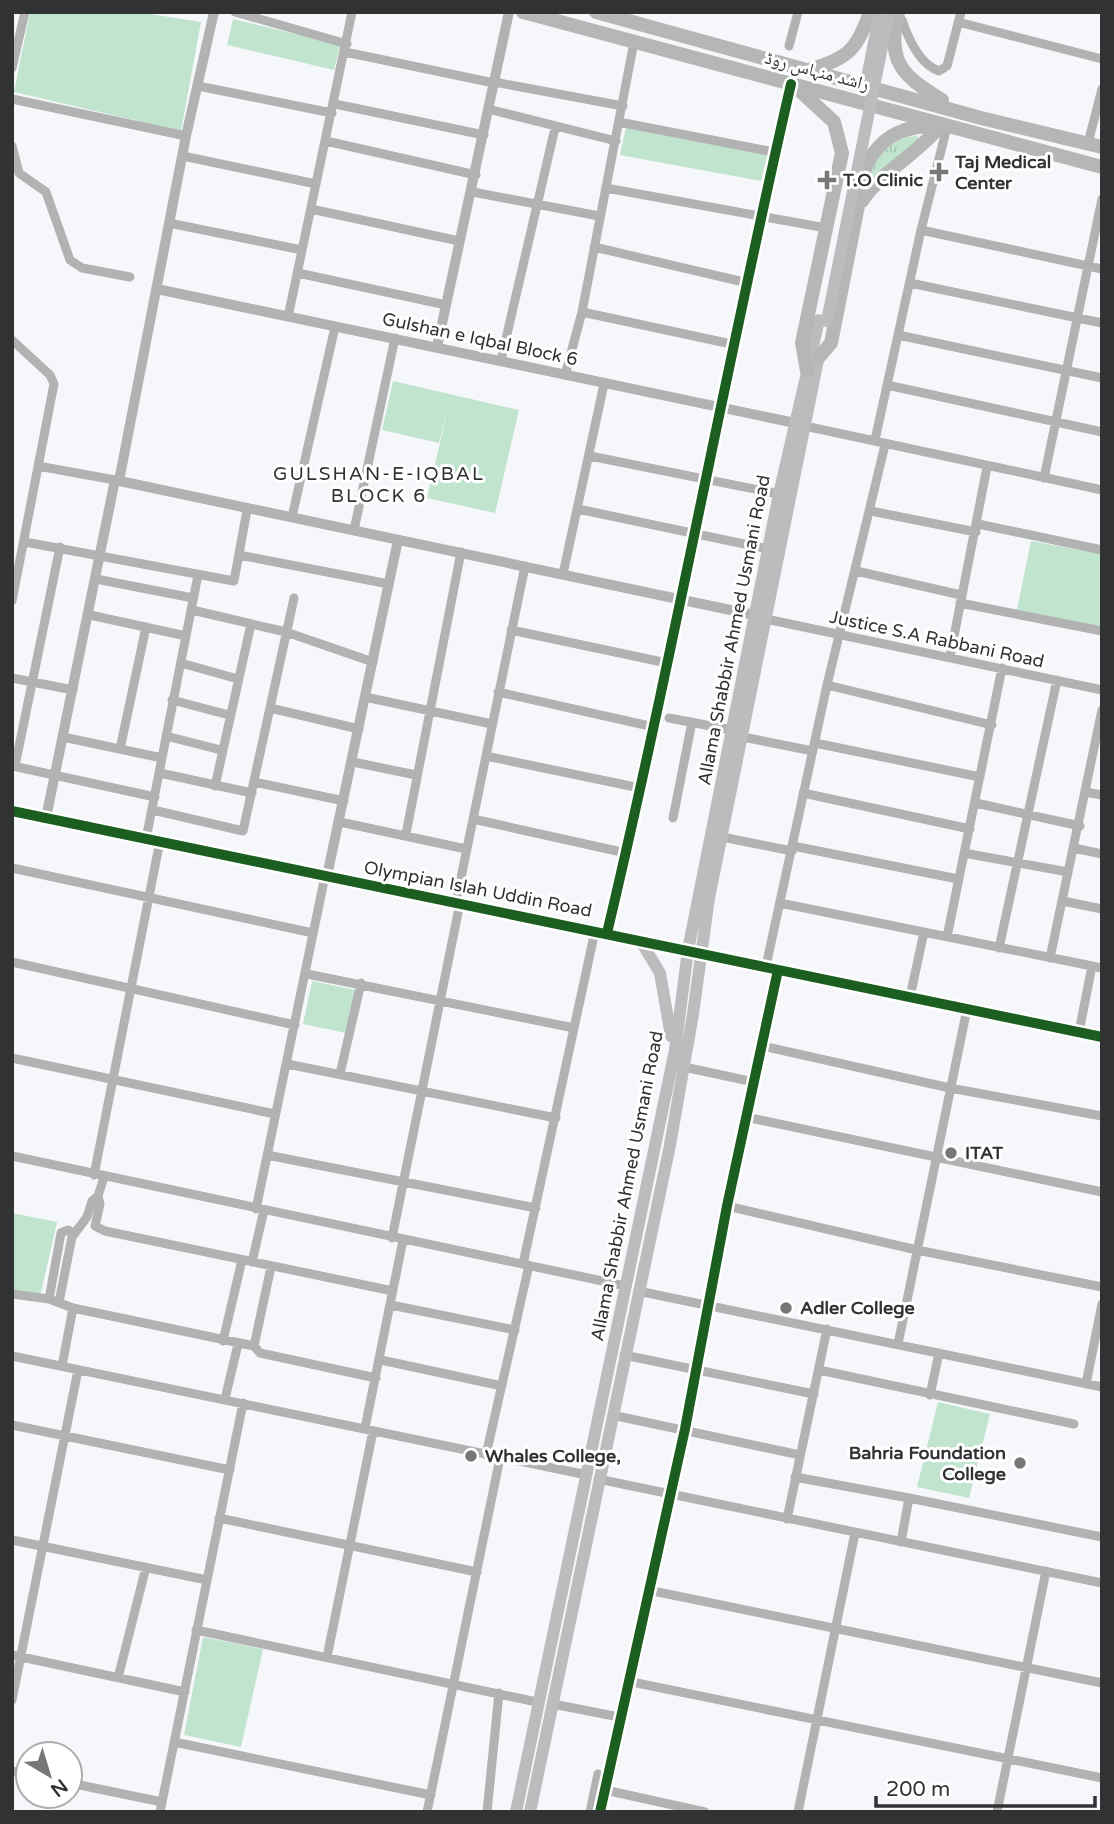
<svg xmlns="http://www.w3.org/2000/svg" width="1114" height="1824" viewBox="0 0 1114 1824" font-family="'Varela Round','Noto Naskh Arabic',sans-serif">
<defs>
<pattern id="grass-tufts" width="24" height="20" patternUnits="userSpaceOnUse" patternTransform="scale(1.75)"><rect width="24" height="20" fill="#c1e4ce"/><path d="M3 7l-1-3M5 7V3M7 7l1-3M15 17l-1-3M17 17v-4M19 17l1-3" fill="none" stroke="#a6c4b1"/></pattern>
</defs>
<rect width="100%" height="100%" fill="#f6f7fa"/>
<!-- grass -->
<path fill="url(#grass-tufts)" d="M916,136L921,139L872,181C868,158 894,136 916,136Z"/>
<!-- green -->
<path fill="#c1e4ce" d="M30,12H138L201,22L181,131L14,92Z
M233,19L340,45L334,70L227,45Z
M626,127L768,153L761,181L620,155Z
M393,381L519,410L495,513L427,498L448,409L439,443L382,430Z
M1031,541L1102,554V627L1017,610Z
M312,981L355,990L346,1033L303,1024Z
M12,1213L57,1222L40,1297L12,1292Z
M938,1402L990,1414L969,1498L917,1487Z
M203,1637L263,1649L241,1747L184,1735Z"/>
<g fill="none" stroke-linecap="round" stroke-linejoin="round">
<!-- minor -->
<path stroke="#b2b2b3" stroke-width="9" d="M235,12L347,44
M897,17L902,20C908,38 919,64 939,71L947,66L961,12
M958,22L1102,59
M789,46L798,12
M345,52L494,83
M12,68L25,12
M494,82L623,106
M198,86L332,113
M12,99L186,136
M335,104L484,135
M488,109L616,141
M619,122L774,152
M326,141L476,175
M1088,143L1102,89
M12,146L19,173L46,192L70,260L82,268L130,277
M183,156L316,184
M606,188L826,228
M473,192L599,216
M311,209L459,241
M169,223L302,250
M921,230L1102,269
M594,247L748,283
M298,273L446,305
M910,283L1102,323
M582,312L736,345
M288,317L352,12
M898,335L1102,378
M12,340L50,375L54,384L12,601
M501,360L555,128
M565,375L582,312L634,42
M887,385L1102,432
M805,426L1102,490
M875,440L921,230L947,127
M590,456L779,494
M38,466L115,480
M1044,478L1102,199
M578,509L768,549
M871,511L976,532
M292,517L335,327
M978,524L1102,550
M354,530L395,338
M25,542L234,581L247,510
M239,555L389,584
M856,571L961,595
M563,574L604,384
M96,579L193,598
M960,603L1102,631
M192,610L286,632L373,662
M90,615L186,636
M766,619L1102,690
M511,630L667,663
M950,657L987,467
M181,663L238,679
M12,678L73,690
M827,685L992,725
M498,692L654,727
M365,697L492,724
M172,700L229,715
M270,708L359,729
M669,718L732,730
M166,736L221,750
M63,737L162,758
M743,737L813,751
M815,743L980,777
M120,749L146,627
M486,756L640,788
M353,762L416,775
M13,766L155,797
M15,766L60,547
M160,773L252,793
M254,782L344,801
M215,786L251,624
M1085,792L1102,795
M803,793L970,829
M976,803L1080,826
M153,810L243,831L294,598
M673,818L692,722
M473,819L626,853
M340,822L466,849
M406,834L461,552
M722,837L792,851
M146,839L198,575
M793,846L958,879
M1074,848L1102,854
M964,853L1068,872
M12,868L313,933
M1063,901L1102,909
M456,902L525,566
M780,903L1102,968
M607,933C674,651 726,366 791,84
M947,937L1002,668
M999,948L1057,680
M1050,958L1102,710
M12,962L295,1025
M766,966L827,685L885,445
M307,974L574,1028
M910,997L924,932
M1079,1032L1092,966
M762,1046L950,1088L1102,1116
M12,1058L275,1114
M287,1064L556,1118
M684,1067L754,1082
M340,1074L361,983
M746,1117L1102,1192
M267,1155L536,1208
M12,1156L626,1286
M94,1175L160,841
M98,1196L100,1204L95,1226L105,1231L393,1291
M727,1206L917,1250L1102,1287
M256,1209L325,876
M392,1238L460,903
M252,1262L264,1210
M523,1264L595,931
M638,1291L1102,1387
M12,1294L49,1299L73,1308L254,1346L260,1353L376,1378
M49,1299L61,1233L68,1230L74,1233
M59,1302L72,1237L87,1217L92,1201L98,1196L104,1177
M391,1305L515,1330
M223,1341L242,1260
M898,1344L967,1009
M254,1346L271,1267
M624,1355L814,1394
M12,1356L587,1475
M381,1360L502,1386
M62,1366L73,1308
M819,1370L1074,1424
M1086,1384L1102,1304
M930,1395L939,1353
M225,1399L238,1344
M612,1415L800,1455
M12,1425L230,1470
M365,1428L403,1240
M486,1455L529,1265
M795,1477L909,1498L901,1542
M598,1479L1102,1583
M909,1498L1102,1537
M219,1518L477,1572
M787,1519L827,1329
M12,1540L207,1580
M648,1590L1102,1683
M196,1630L537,1702
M12,1655L185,1692
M327,1657L373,1431
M118,1678L146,1567
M627,1681L1102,1778
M12,1700L78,1370
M553,1704L619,1717
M174,1742L431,1795
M12,1771L28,1774
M70,1783L162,1802
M605,1790L705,1812
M160,1812L243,1403
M427,1812L500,1458
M487,1812L499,1693
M590,1812L598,1774
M600,1812L685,1429L727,1206L778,970
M798,1812L855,1533
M997,1812L1046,1571"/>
<!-- tertiary -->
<path stroke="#b2b2b3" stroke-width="10" d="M157,289L795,423
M437,347L509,12
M119,481L186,136L214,12
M12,811L1102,1037
M46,818L115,480L754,615
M327,876L398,540"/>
<!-- secondary -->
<path stroke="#babcbd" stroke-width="12" d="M640,940L660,973L671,1036
M516,1812L675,1050L688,950L779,494L819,320
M530,1812L670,1145L693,1014L709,898L819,355"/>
<!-- primary -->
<path stroke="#b5b6b6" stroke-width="14" d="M523,12L1102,167
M596,12L981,118L1102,147
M898,12C887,62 901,75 942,100
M811,69C848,59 858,48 870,12
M798,89L834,122L842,153L802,343L807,371
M862,201C882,171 918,154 941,125
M819,357L831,343L866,165C881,138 898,128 929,126"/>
<!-- secondary-bridge -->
<path stroke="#babcbd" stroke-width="12" d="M866,83L880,12
M827,321L889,12"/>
<defs>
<path id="cycleway" d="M12,811L1102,1037
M607,933C674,651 726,366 791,84
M600,1812L685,1429L727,1206L778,970"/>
</defs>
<!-- cycleway casing -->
<use href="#cycleway" stroke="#fff" stroke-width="15"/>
<!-- cycleway -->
<use href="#cycleway" stroke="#1b5e20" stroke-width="10"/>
</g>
<!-- markers -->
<g fill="#767779" stroke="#fff" stroke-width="2.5">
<path d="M935.5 161.5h7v7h7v7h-7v7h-7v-7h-7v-7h7z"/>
<path d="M823.5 169.5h7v7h7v7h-7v7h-7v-7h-7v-7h7z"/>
<circle cx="951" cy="1153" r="7"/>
<circle cx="786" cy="1308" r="7"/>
<circle cx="471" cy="1456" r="7"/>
<circle cx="1020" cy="1463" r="7"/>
</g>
<g text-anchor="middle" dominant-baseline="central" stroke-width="6" stroke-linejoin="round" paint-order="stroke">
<!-- street labels -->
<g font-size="18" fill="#313233" stroke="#fff">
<text transform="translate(817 71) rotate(15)">راشد منہاس روڈ</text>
<text transform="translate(480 339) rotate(12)">Gulshan e Iqbal Block 6</text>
<text transform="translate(734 630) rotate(-79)">Allama Shabbir Ahmed Usmani Road</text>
<text transform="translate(937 639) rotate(12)">Justice S.A Rabbani Road</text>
<text transform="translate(478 889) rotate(11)">Olympian Islah Uddin Road</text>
<text transform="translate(627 1186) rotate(-79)">Allama Shabbir Ahmed Usmani Road</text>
</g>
<!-- poi labels -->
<g font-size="18" font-weight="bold" fill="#313233" stroke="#fff" text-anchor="start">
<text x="955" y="162">Taj Medical<tspan x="955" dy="21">Center</tspan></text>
<text x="843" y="180">T.O Clinic</text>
<text x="965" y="1153">ITAT</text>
<text x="800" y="1308">Adler College</text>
<text x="1006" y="1453" text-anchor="end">Bahria Foundation<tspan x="1006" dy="21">College</tspan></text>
<text x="485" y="1456">Whales College,</text>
</g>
<!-- neighbourhood labels -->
<g font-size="19" letter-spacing="2" fill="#313233" stroke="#fff">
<text x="379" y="474">GULSHAN-E-IQBAL<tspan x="379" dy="22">BLOCK 6</tspan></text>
</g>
</g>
<!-- border -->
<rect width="1114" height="1824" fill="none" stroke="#313233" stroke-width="28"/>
<!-- north arrow -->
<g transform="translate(49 1775) rotate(142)"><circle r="33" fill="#ffffff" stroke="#adadad" stroke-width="2"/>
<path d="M0-5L12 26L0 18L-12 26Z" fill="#767779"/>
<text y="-10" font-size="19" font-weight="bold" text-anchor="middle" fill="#313233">N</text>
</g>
<!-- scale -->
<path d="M876 1796v10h219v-10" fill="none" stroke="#313233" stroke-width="3.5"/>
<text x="886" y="1796" font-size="21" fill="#313233" stroke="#ffffff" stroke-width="5" paint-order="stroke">200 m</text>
</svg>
